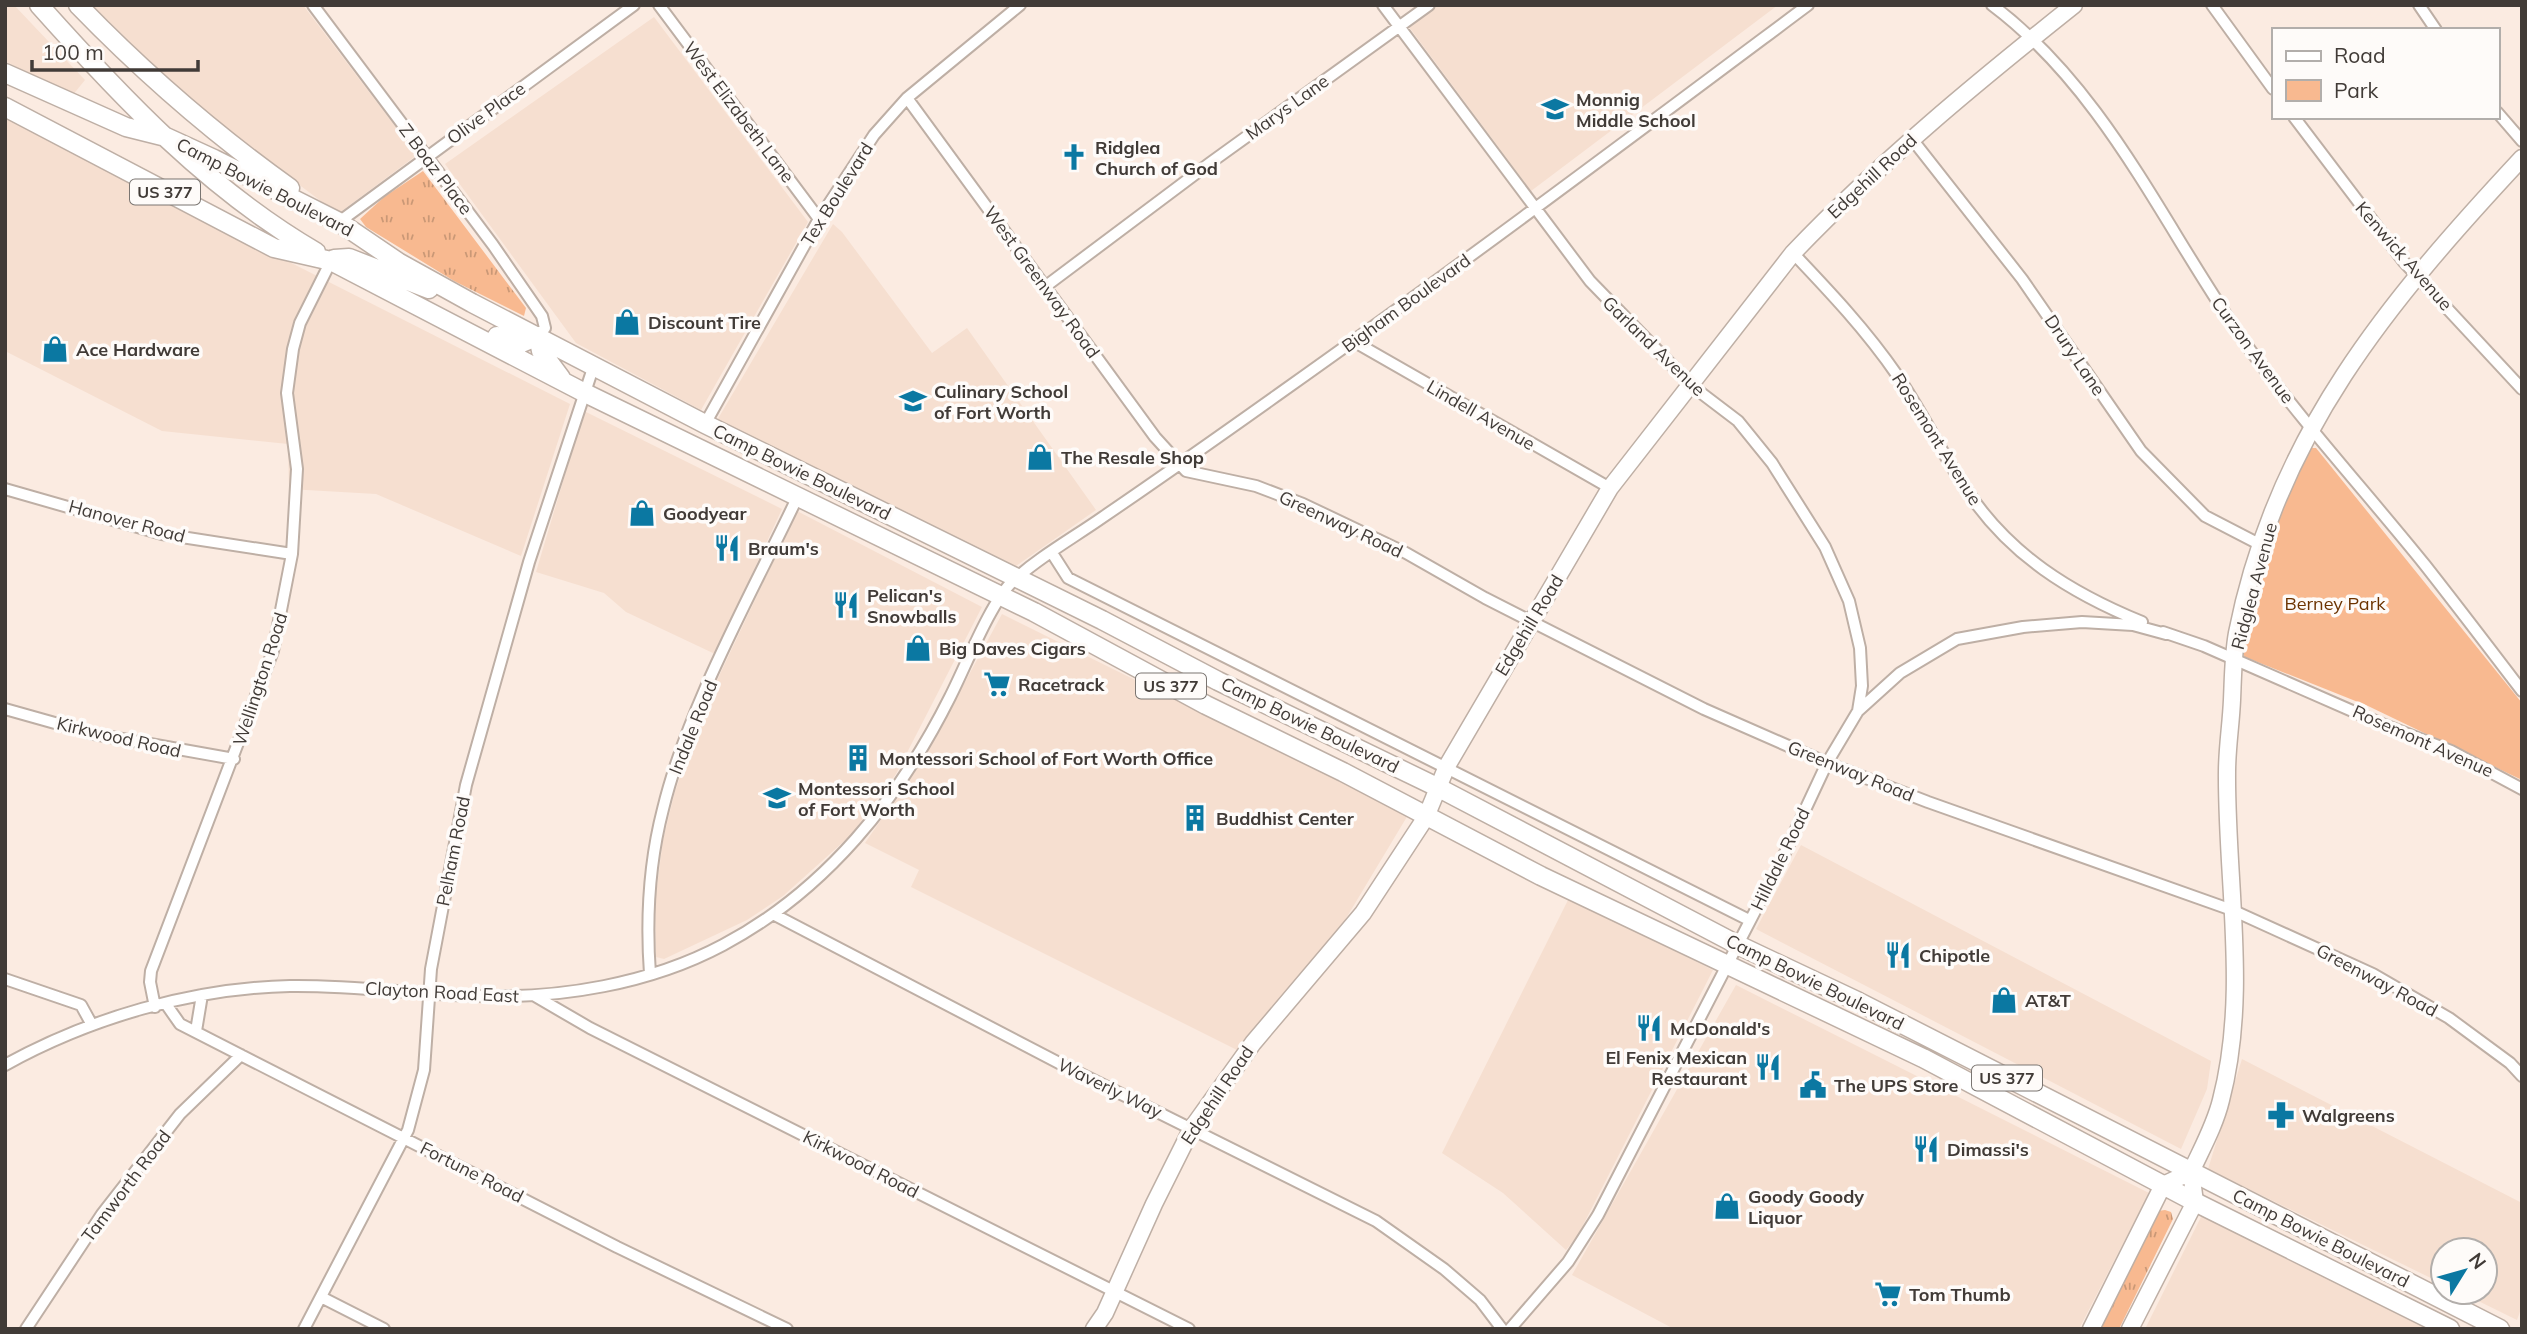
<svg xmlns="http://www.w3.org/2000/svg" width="2527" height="1334" viewBox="0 0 2527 1334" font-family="Mulish,sans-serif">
<defs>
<pattern id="grass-tufts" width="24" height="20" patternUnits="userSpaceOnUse" patternTransform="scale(1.75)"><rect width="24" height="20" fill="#f8b990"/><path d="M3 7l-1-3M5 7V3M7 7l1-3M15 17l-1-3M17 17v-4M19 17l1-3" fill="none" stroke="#ca9876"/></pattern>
</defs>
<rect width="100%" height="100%" fill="#fbebe1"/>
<!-- built -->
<path fill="#f6dfd0" d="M5,5H14L85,80L72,96L5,61Z
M92,5H303L417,155L338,214L201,111Z
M1439,5H1778L1531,191L1409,27Z
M654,17L808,222L701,410L576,343L445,164Z
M5,118L570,404L521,556L376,494L289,489L288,444L162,431L5,351Z
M833,224L842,232L932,353L967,328L1096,510L1016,566L716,422Z
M584,411L782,509L715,654L626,612L604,593L536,572Z
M797,511L982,607L896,774L851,835L783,896L747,920L664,959L656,957L655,902L663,840L675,791L711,693Z
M1002,614L1408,815L1345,920L1237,1050L911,887L919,870L865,843L923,759Z
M1801,845L2211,1061L2207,1089L2181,1149L1756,929Z
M1569,898L1713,970L1578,1235L1566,1250L1503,1193L1442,1153Z
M1736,985L2149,1193L2079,1329H1674L1572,1275Z
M2242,1059L2522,1203V1306L2517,1320L2460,1292H2485V1250H2443V1284L2208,1169Z
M2202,1215L2429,1329H2145Z"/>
<!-- grass -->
<path fill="url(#grass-tufts)" d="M423,171L526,308L524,316L454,281L366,227L360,219L384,197Z
M2165,1210L2171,1212L2173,1219L2119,1329H2099L2158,1211Z"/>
<!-- park -->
<path fill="#f8b990" d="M2308,448H2316L2522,703V780L2368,706L2245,657L2241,651L2273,518Z"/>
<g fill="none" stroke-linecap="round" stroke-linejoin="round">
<defs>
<path id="street" d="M313,5L493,245L542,316L545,328L538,336
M659,5L819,219
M1383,5L1590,281L1692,386L1738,421L1772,463L1825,547L1849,601L1860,648L1862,686L1858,711
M1992,5C2108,92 2166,232 2248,347C2303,423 2366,492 2425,565C2458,607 2490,649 2522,691
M2212,5L2273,89
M2419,5L2436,30
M907,98L1155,437L1186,471L1256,486L1303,504L1406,553L1485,598L1704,709L1827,763L1928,802L2232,910L2373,974L2449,1018L2510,1063L2522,1076
M2497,112L2522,141
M2294,117L2404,262L2522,389
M1912,139L2022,279L2141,451L2205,516L2261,545
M339,222L634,5
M1793,253C1830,292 1866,330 1897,375C1922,412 1941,452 1966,489C2009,555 2071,593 2142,622
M1046,286L1210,163L1429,5
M1353,341L1610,488
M705,424L819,219L874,135L907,98L1020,5
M5,489L162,534L292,554
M1052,553L1068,578L1749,920
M2163,632L2204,646L2382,724L2451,751L2522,789
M5,709L94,734L234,759
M773,914L1059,1063L1376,1221L1444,1269L1480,1300L1502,1329
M650,974C646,919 649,863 663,809C688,706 752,593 798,496
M5,979L81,1005L92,1025
M535,996L590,1028L1189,1329
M166,1004L180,1024L617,1247L787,1329
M155,1007L150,982L151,971L273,651L292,554L297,469L287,393L293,349L300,323L331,261
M196,1031L202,995
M5,1065C90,1018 192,988 290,986C352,985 415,994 477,996C559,999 650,984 723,945C825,891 899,799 950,697C965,668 991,601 1013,581C1039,557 1073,538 1103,517C1163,476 1224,433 1283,391C1461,265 1634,135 1808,5
M321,1297L384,1329
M26,1329L102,1214L180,1114L241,1055
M304,1329L408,1130L424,1070L431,969L466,785L529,562L594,365
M1510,1329L1568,1262L1598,1215L1783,857L1827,763L1858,711L1900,673L1957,639L2023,627L2082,622L2133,625L2166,634"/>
<path id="secondary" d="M2191,1172C2202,1148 2215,1125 2221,1100C2249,993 2226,881 2227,772C2227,748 2231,724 2232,700C2233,678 2233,655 2237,633C2276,435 2388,302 2522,158
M1094,1329L1105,1313L1154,1204L1192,1128L1253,1043L1363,913L1426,817L1447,766L1610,488L1793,253C1879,163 1976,83 2074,5
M2091,1329L2163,1185L2191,1172
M2130,1329L2195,1202L2191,1172"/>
<path id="primary" d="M39,5C122,98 208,189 316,252
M78,5C143,72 214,134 290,188
M5,73L126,127L166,137L214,159L339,222L398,262L472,303L705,424L1102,620L1218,681L1439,788L1736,944L1859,1002L2500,1329
M5,107L274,248L331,261L583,392L1034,612L1206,705L1343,772L1541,876L1923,1058L2195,1202L2450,1329
M334,259L349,258L429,289
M497,336L517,345L538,336L541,351L561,378"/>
</defs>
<!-- street casing -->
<use href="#street" stroke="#beafa5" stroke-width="14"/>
<!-- secondary casing -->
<use href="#secondary" stroke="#beafa5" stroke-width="19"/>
<!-- primary casing -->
<use href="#primary" stroke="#beafa5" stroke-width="21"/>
<!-- street -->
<use href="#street" stroke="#fff" stroke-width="10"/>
<!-- secondary -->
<use href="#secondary" stroke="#fff" stroke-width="16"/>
<!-- primary -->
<use href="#primary" stroke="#fff" stroke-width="18"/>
</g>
<!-- icons -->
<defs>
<symbol id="school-bare" viewBox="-9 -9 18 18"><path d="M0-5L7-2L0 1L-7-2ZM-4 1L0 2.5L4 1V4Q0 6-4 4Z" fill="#0b78a2" stroke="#fefbf9" stroke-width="2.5" paint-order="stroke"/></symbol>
<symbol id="church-bare" viewBox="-9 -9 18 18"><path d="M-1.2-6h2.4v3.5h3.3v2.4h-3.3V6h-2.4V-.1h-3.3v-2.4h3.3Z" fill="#0b78a2" stroke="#fefbf9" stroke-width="2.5" paint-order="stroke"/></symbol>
<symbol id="shop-bare" viewBox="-9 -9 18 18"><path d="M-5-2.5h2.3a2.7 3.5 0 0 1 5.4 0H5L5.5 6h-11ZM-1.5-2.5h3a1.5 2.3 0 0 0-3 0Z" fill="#0b78a2" stroke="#fefbf9" stroke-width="2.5" paint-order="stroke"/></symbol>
<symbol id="restaurant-bare" viewBox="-9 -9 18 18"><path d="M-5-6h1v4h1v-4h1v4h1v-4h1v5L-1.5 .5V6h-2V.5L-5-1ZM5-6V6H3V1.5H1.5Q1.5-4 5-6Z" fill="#0b78a2" stroke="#fefbf9" stroke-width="2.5" paint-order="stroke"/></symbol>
<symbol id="supermarket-bare" viewBox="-9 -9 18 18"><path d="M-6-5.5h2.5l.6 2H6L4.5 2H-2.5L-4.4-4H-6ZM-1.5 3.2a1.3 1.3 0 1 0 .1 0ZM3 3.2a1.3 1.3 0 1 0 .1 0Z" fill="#0b78a2" stroke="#fefbf9" stroke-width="2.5" paint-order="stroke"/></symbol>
<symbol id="building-bare" viewBox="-9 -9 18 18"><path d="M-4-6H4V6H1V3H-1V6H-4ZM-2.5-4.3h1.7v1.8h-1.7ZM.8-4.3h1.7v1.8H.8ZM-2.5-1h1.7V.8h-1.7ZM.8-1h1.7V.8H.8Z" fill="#0b78a2" stroke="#fefbf9" stroke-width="2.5" paint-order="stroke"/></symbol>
<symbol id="civic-bare" viewBox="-9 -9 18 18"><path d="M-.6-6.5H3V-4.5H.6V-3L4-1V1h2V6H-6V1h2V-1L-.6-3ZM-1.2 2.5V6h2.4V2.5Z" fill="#0b78a2" stroke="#fefbf9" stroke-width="2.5" paint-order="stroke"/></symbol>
<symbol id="pharmacy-bare" viewBox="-9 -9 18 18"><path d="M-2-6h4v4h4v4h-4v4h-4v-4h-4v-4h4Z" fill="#0b78a2" stroke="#fefbf9" stroke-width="2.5" paint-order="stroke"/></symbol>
</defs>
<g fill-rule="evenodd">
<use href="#school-bare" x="1536" y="90" width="38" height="38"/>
<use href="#church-bare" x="1055" y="138" width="38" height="38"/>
<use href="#shop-bare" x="608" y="303" width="38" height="38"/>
<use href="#shop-bare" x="36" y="330" width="38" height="38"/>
<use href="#school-bare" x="894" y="382" width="38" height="38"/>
<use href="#shop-bare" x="1021" y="438" width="38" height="38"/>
<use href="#shop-bare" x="623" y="494" width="38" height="38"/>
<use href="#restaurant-bare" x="708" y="529" width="38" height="38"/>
<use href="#restaurant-bare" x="827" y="586" width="38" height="38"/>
<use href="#shop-bare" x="899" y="629" width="38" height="38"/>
<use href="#supermarket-bare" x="978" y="665" width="38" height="38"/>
<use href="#building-bare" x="839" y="739" width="38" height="38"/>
<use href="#school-bare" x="758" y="779" width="38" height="38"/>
<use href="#building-bare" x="1176" y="799" width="38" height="38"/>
<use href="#restaurant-bare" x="1879" y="936" width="38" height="38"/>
<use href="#shop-bare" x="1985" y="981" width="38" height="38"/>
<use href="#restaurant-bare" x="1630" y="1009" width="38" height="38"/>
<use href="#restaurant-bare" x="1749" y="1048" width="38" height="38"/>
<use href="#civic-bare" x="1794" y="1066" width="38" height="38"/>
<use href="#pharmacy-bare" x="2262" y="1096" width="38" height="38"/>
<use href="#restaurant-bare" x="1907" y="1130" width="38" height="38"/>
<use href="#shop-bare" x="1708" y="1187" width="38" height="38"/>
<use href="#supermarket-bare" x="1869" y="1275" width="38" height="38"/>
</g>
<g text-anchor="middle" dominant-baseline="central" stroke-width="7" stroke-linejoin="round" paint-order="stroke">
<!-- shield labels -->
<g fill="#fefbf9" stroke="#7a7571" stroke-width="2">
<rect x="130" y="179.5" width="70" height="25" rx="5"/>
<rect x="1136" y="673.5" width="70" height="25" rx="5"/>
<rect x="1972" y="1065.5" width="70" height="25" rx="5"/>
</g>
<g font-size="16" font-weight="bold" fill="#413b37">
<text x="165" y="192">US 377</text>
<text x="1171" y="686">US 377</text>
<text x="2007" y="1078">US 377</text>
</g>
<!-- poi labels -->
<g font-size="18" font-weight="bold" fill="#413b37" stroke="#fefbf9" text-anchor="start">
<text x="1576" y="99">Monnig<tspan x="1576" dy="21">Middle School</tspan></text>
<text x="1095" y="147">Ridglea<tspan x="1095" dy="21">Church of God</tspan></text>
<text x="648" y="322">Discount Tire</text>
<text x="76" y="349">Ace Hardware</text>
<text x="934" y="391">Culinary School<tspan x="934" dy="21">of Fort Worth</tspan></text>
<text x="1061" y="457">The Resale Shop</text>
<text x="663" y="513">Goodyear</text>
<text x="748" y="548">Braum's</text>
<text x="867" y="595">Pelican's<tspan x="867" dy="21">Snowballs</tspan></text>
<text x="939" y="648">Big Daves Cigars</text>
<text x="1018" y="684">Racetrack</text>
<text x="879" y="758">Montessori School of Fort Worth Office</text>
<text x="798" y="788">Montessori School<tspan x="798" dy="21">of Fort Worth</tspan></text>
<text x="1216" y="818">Buddhist Center</text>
<text x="1919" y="955">Chipotle</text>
<text x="2025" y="1000">AT&amp;T</text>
<text x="1670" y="1028">McDonald's</text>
<text x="1747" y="1057" text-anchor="end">El Fenix Mexican<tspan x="1747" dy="21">Restaurant</tspan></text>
<text x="1834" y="1085">The UPS Store</text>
<text x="2302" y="1115">Walgreens</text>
<text x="1947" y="1149">Dimassi's</text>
<text x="1748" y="1196">Goody Goody<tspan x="1748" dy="21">Liquor</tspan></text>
<text x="1909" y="1294">Tom Thumb</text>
</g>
<!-- street labels -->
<g font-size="18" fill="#413b37" stroke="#fefbf9">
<text transform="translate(1287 107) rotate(-36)">Marys Lane</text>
<text transform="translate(739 112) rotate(53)">West Elizabeth Lane</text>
<text transform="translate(486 113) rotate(-36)">Olive Place</text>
<text transform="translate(436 169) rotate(53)">Z Boaz Place</text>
<text transform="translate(1872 176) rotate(-43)">Edgehill Road</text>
<text transform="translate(265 187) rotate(27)">Camp Bowie Boulevard</text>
<text transform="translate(837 194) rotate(-58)">Tex Boulevard</text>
<text transform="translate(2404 256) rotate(49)">Kenwick Avenue</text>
<text transform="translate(1042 282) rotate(54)">West Greenway Road</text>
<text transform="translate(1406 303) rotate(-36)">Bigham Boulevard</text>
<text transform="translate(1654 346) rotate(44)">Garland Avenue</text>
<text transform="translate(2253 350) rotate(54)">Curzon Avenue</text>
<text transform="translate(2075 355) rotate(56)">Drury Lane</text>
<text transform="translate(1481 415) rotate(30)">Lindell Avenue</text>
<text transform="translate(1937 439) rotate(58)">Rosemont Avenue</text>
<text transform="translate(802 472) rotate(26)">Camp Bowie Boulevard</text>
<text transform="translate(127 521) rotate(15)">Hanover Road</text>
<text transform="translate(1341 524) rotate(25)">Greenway Road</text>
<text transform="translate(2254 586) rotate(-75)">Ridglea Avenue</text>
<text transform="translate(1529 625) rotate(-59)">Edgehill Road</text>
<text transform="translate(260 679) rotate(-72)">Wellington Road</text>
<text transform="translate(1310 725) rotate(26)">Camp Bowie Boulevard</text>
<text transform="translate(693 727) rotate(-68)">Indale Road</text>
<text transform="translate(119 737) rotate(13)">Kirkwood Road</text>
<text transform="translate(2423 741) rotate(24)">Rosemont Avenue</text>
<text transform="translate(1851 771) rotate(22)">Greenway Road</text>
<text transform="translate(453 851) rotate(-79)">Pelham Road</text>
<text transform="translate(1780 859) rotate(-64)">Hilldale Road</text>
<text transform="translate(2377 980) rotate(28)">Greenway Road</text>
<text transform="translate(1815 982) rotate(26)">Camp Bowie Boulevard</text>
<text transform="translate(442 992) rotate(3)">Clayton Road East</text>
<text transform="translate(1110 1088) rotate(26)">Waverly Way</text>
<text transform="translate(1217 1095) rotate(-56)">Edgehill Road</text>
<text transform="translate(861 1164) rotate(27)">Kirkwood Road</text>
<text transform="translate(472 1172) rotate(27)">Fortune Road</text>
<text transform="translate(126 1186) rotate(-53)">Tamworth Road</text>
<text transform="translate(2321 1238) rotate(27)">Camp Bowie Boulevard</text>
</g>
<!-- park labels -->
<g font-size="18" fill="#6c3300" stroke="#fefbf9">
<text x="2335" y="603">Berney Park</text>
</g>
</g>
<!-- border -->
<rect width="2527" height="1334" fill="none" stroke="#413b37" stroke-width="14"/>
<!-- legend -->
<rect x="2272" y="28" width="228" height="91" fill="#fefbf9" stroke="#b2aeab" stroke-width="2"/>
<rect x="2286" y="51" width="35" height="10" fill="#ffffff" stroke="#b2aeab" stroke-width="2"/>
<text x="2334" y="63" font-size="21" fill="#413b37">Road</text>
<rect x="2286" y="80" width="35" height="21" fill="#f8b990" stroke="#b2aeab" stroke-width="2"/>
<text x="2334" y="98" font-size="21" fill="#413b37">Park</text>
<!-- north arrow -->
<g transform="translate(2464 1271) rotate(53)"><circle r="33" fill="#fefbf9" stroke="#b2aeab" stroke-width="2"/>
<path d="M0-5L12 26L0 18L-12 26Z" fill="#0b78a2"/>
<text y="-10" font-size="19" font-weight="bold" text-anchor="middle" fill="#413b37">N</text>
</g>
<!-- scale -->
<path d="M32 60v10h166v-10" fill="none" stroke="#413b37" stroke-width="3.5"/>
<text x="42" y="60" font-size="21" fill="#413b37" stroke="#fefbf9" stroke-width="5" paint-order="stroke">100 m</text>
</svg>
